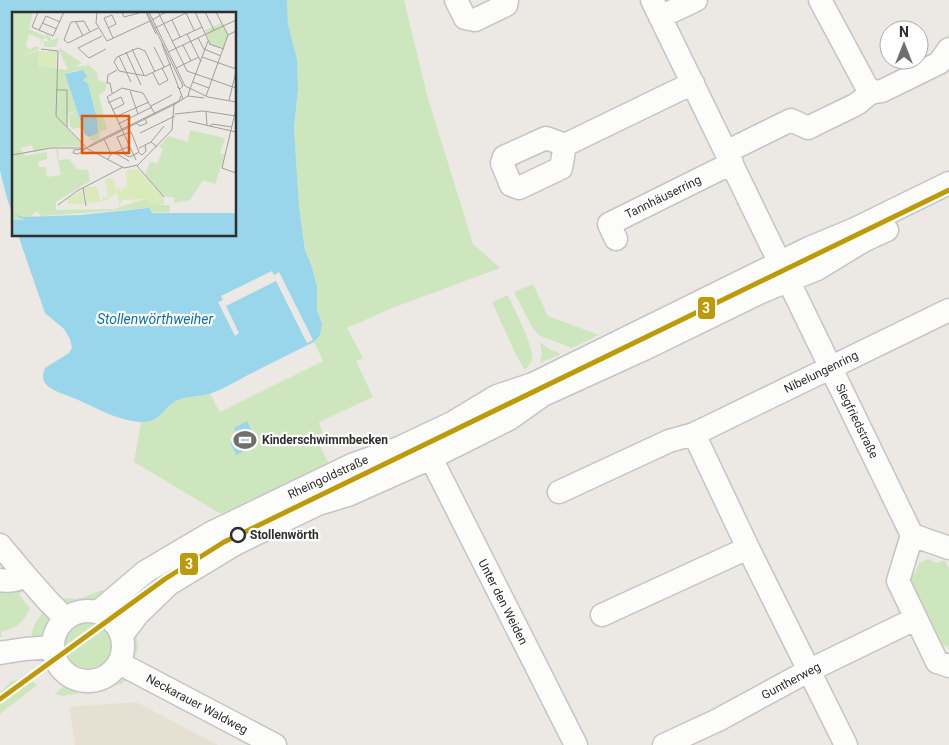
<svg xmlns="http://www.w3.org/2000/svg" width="949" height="745" viewBox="0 0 949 745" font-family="Roboto,sans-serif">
<rect width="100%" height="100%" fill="#ece8e4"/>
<!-- education -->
<path fill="#e6e0d3" d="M136,702L218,745H75L69,707Z"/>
<!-- green -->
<path fill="#cee6be" d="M287,0H404L427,95L473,244L500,268L392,308L347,328L363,358L356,361L373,397L319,422L323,433L311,438L313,441L317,440L329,464L221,514L134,462L141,422C166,420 156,414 171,404C182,395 197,395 210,394L220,412L323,361L314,342L320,335V318L317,310V286L311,264L305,251L299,206L294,128L298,89L297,59L288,24Z
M533,284L548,316L599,335L572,348L540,336L532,327L514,292Z
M508,295C513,307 535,348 532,360C531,363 527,367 525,370L516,355L492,302Z
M540,342L549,349L561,354L540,363L542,354Z
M928,559L937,563L945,560L949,569V647L938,643L909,576L915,573L919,563Z
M0,587L28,588L19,594L30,609C22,624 18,627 1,632L2,637H0Z
M104,590L110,596C93,605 76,612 60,599C66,597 71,599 76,599C86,598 95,591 104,590Z
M46,609L53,622C48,633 43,636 31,638C32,626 38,618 46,609Z
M65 646a24 24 0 1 1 48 0a24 24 0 1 1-48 0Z
M136,632L138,647L135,657C128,651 128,645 130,635Z
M118,676L129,678L121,684L75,694L63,696L55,694C75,675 71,688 91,686C101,685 110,680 118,676Z
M28,677L37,685L0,714V692L12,681Z"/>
<!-- water -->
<path fill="#99d6ec" d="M0,0H287L288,24L297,59L298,89L294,128L299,206L305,251L311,264L317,286V310L322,324L320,335L314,342C291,353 268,365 246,376C235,382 223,389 212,393C201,397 189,395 178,400C162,407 162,423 141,422C112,420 90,403 63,394C51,389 38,384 45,368L69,353L72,348L70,339L64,329L45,313L18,235H235V14H14V215L8,202L0,171Z
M247,421L258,444L236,455L230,442L238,438L234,428Z"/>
<!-- pier -->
<path fill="#ece8e4" d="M272,271L274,275L279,272L313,340L307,343L276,281L226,306L239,333L235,336L218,302L223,300L221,296Z"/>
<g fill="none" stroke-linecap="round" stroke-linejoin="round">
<defs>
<path id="minor" d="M456,0L465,18L475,20L506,5L507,0
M652,0L912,535L898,581L937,662L949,666
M820,0L870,93
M660,17L696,0
M565,145L561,168L519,188L511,185L502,163L504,157L546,138L565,145L693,83
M726,152L791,120L808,128C823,120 839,113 855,105C867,98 865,92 882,91L939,63L949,49
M616,239L609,224L732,163
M431,458L576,745
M559,492L669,441L694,434
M912,535L949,548
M0,545L26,576
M0,580C10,582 17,580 26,576L49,602L66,619
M53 646a35 35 0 1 1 70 0a35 35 0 1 1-70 0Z
M98,612L145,572L211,533L354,464L399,448L452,423L497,396L533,384L807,249L855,229L949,183
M602,615L748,548
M122,635L138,614L169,584L235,544L318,504L348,495L431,458L509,419L543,395L644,349L761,292L817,269L863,241L887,230
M0,653L25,649L53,647
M119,663L275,745
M664,745L718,720L808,671L915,619
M846,745L748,548L694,434L949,310"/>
</defs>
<!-- minor casing -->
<use href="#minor" stroke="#c5c4c5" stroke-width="25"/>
<!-- minor -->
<use href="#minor" stroke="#fcfcfb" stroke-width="22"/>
<!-- tram -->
<path stroke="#dfdfe1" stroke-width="1" d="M0,694L12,691"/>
<defs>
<path id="tram-1" d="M0,699L165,579L224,542L949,190"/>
</defs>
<!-- tram-1 casing -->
<use href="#tram-1" stroke="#fff" stroke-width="9"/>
<!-- tram-1 -->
<use href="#tram-1" stroke="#bd9a07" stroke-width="5"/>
</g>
<!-- icons -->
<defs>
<symbol id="stadium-bare" viewBox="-9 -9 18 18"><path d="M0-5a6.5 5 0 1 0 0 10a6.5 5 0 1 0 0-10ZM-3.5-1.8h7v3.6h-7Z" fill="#706f6e" stroke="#fff" stroke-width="2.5" paint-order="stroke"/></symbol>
</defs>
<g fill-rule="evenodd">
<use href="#stadium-bare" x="229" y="424" width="32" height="32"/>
</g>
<!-- markers -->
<circle fill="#fff" stroke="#2e2e2e" stroke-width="2.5" cx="238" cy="535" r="7"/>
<g text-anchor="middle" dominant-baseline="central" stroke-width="4.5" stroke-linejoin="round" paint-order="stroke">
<!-- street labels -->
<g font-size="12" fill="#2e2e2e" stroke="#fff">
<text transform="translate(663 197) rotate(-26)">Tannhäuserring</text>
<text transform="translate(821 372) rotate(-26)">Nibelungenring</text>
<text transform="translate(857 421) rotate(64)">Siegfriedstraße</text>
<text transform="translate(328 477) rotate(-25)">Rheingoldstraße</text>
<text transform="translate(503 602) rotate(63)">Unter den Weiden</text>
<text transform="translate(791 681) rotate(-28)">Guntherweg</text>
<text transform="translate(197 704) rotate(28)">Neckarauer Waldweg</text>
</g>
<!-- poi labels -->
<g font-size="12" font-weight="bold" fill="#2e2e2e" stroke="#fff" text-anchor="start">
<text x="262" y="440">Kinderschwimmbecken</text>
</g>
<!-- stop labels -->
<g font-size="12" font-weight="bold" fill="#2e2e2e" stroke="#fff" text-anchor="start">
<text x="250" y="535">Stollenwörth</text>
</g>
<!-- water labels -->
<g font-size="14" font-style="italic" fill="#0d6fa3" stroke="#fff">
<text x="155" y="319">Stollenwörthweiher</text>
</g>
</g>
<!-- overview -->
<g transform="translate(12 12)">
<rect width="224" height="224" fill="#ece8e4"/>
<path d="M0,0H21L17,17L33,24L35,22L40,28L47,26L44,35H33L31,29L38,30L33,25L27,34L30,27L17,22L14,33L17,38L23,34L28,36L6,46L27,38L26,54L56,58L46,35L70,51L62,55L77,53L85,60L86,68L95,71L93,79L87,83L95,117L88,120L87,127L81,129L77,127L86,120L76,72L70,67L75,61L63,59L53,62L70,115L61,117L58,114L57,102L64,100L62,99L57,101L54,115L72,134L39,135L22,140L20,133L9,136L12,144L35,140V147L26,150L27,155H34L35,165L49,163L44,138L46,137L47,148L57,147L65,157L76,158L78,169L44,190V198L102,197L133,187L137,191L152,188V192L137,193H158V200L104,202L114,201L137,196L29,204L25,199L13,209L0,208ZM209,11L216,23L212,36L198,32L193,18ZM178,118L213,126L208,141L213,143L203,172L191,168L178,188L162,191L163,186L152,184L133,163L138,149L145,152L151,137L147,135L156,124L176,130Z" fill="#cee6be"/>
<path d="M27,39H45L44,56L26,54ZM125,157L152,186V191H137L133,187L111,188L107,193L104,174L110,180V176L115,175L114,159ZM97,166L102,167L104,181L91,190L90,186L96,184L93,169ZM84,174L89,189L75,192L72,176ZM70,178L72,192H56V187Z" fill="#d9eabb"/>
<path d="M71,58L75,64L71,68L76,72L85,107L86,121L78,125L73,123L53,62ZM137,196L140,201H224V224H0V208H13L0,202L11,205L68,203Z" fill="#99d6ec"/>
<path fill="none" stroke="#a09e9b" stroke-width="1" d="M26,0L20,15L41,24L52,0M85,0L84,11L95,29L138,9M110,0L112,5L127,1M134,0L144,22M135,0L171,74L168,77L165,75M137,0L173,74L196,85L224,90M146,0L175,59M183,0L198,32M193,0L202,18M204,0L216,23M174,1L182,18M140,8L154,0M160,8L168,25M64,10L71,24M30,11L45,17M96,16L104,12L100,3L92,6L101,26M143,16L176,0M27,18L34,4L48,10M78,20L72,9L59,10L52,28L56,31L86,16M175,22L189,50M90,24L66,36L77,46L94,37M186,26L192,37L209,44M160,29L190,15M150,32L171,87M197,32L212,37M171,33L179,49M142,35L152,55M29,37L46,39L44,104L76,137L74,135M120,37L132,63M114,40L129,73M156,40L224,8M107,44L119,70M190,45L224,57M164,56L187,45M175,59L224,76M143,60L133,39L126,36L105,45L102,50L107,59L134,64L135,63L159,52M141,61L147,73L156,68L150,56M181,70L197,76M178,77L196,29M44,78H55V115M118,79L126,102M100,81L98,71H95L96,63L105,58M176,84L192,86M194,84L216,23L224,19M217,88L224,60M96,91L109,85L112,92L100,98M139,94L160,83M224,97L210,156L224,161M194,99L195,114M126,102L140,95M163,102L191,99L224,104M103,105L137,90M176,109L224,120M124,111L128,114L135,111L133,107M106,112L126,102M198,115L200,112L220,115M119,120L127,140L118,145L113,143L105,125ZM128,121L163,104M92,127L99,142L96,147M139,130L152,114M77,135L163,92L176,84L178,77M127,136L139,130L145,135M73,137L62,138L61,141L66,142L82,131L167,89L169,84M76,137L112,156L126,153L160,118L162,91M103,141L117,149M127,141L130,143L134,139L133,133M99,142L116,135M0,143L39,136H73M124,148L95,85L110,76L131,81L143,102M125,154L152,185M71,176L74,194M46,193L65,179L111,155"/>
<path fill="#df570e" fill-opacity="0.15" stroke="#df570e" stroke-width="2.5" d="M70,104H117V141H70Z"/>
<rect width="224" height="224" fill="none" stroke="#2e2e2e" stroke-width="2.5"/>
</g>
<g stroke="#fff" stroke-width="2">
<rect x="697" y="296" width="19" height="24" rx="5" fill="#bd9a07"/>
<rect x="179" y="552" width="20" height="24" rx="5" fill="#bd9a07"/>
</g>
<g font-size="14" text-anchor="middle" font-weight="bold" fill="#fff">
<text x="706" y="313">3</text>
<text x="189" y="569">3</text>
</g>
<!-- north arrow -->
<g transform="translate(904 45)"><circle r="24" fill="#ffffff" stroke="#ababab"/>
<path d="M0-4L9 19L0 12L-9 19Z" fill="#706f6e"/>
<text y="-8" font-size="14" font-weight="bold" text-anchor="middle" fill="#2e2e2e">N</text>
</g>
</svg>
